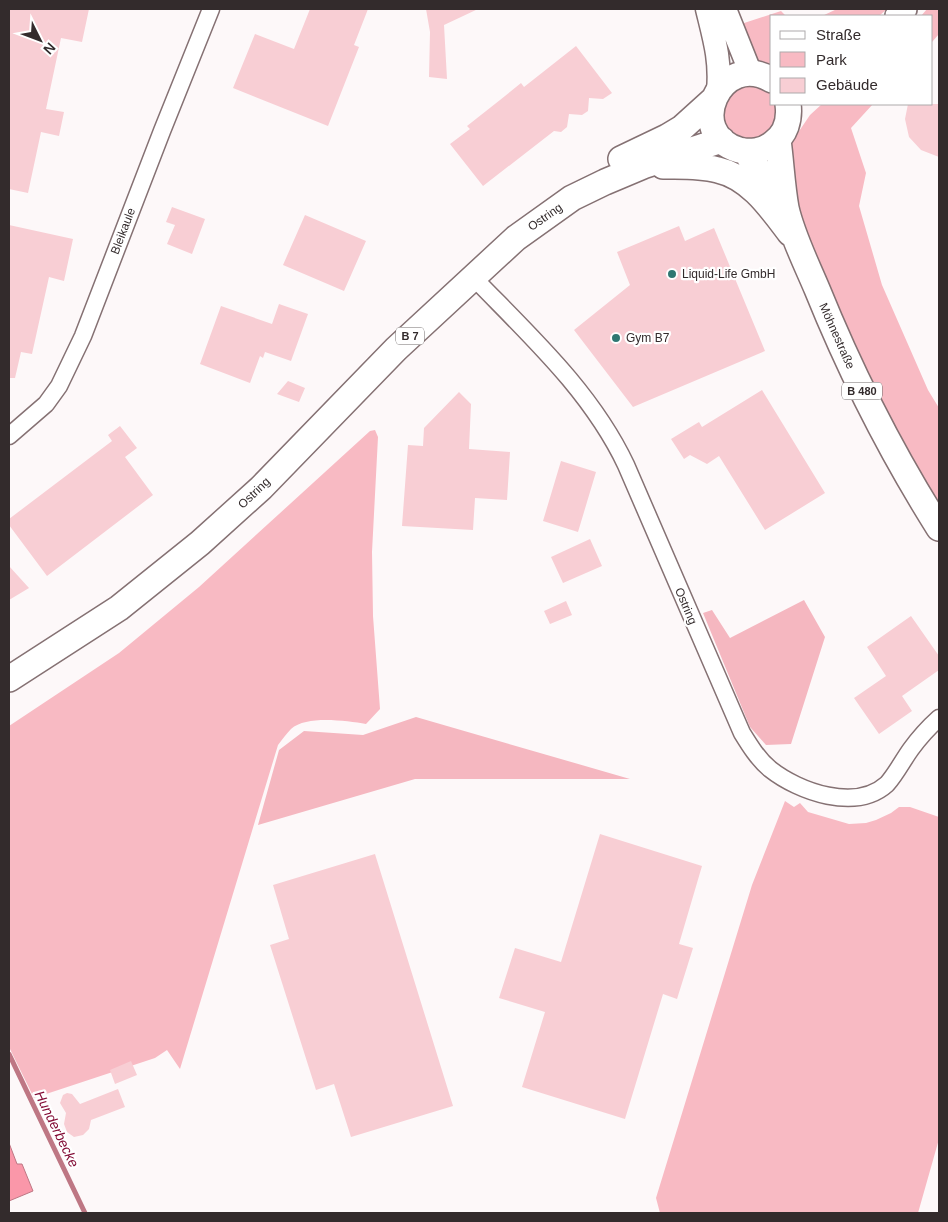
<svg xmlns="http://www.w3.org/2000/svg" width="948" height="1222" viewBox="0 0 948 1222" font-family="Helvetica,sans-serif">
<rect width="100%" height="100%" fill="#fdf8f9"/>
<!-- green -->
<path fill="#f8bac3" d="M837,9H887L879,16H822Z
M927,9H939V34L932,42V16H921Z
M781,11L786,16H772V66L756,59L741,24Z
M740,84L770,90L772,93V104H778L779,119L759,142L729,136L719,107Z
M822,104H873L851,128L866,173L859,206L882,285L928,390L939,408V502L926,482L863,367L804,225L790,176L791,143L810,115Z
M375,430L378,437L372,552L373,616L380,709L366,724C346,721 307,715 291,729C286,734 282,740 278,745L180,1069L167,1050L155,1058L34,1098L9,1047V726L119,653L199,587L370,431Z
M785,801L794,807L800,803L808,812L849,824L866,823L876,820L891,813L899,807H910L939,817V1139L918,1213H660L656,1198L752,885Z"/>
<!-- forest -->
<path fill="#f5b7c0" d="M804,600L825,637L791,744L766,745L750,727L703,613L712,610L730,638Z
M416,717L630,779H415L258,825L279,750L304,731L363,735Z"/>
<!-- water -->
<path fill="#fa97a9" stroke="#be7784" d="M9,1143L17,1164H22L33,1191L9,1201Z"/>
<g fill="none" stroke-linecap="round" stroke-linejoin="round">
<!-- stream -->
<path stroke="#be7784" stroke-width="5" d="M9,1054L85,1213"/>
</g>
<!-- building -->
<path fill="#f8ced4" d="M9,9H89L82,42L61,38L46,109L64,112L59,136L41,132L28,193L9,189Z
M310,9H368L354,45L359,47L328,126L233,88L255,34L294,49Z
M426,9H478L444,25L447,79L429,77L430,32Z
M576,46L612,93L603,99L589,98L588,111L582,115L569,114L567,127L561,132L554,131L483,186L450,144L470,129L467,126L500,100L521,83L524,87Z
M908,104H939V157L921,150L909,137L905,119Z
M172,207L205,219L192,254L167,244L175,225L166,222Z
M305,215L366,241L344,291L283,265Z
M9,225L73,239L64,281L49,277L32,354L21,352L15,378H9Z
M679,226L685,241L714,228L765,351L633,407L574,330L630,285L617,252Z
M279,304L308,314L291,361L265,352L263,358L260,356L250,383L200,364L221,306L272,324Z
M288,381L305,388L299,402L277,394Z
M762,390L825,493L765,530L719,456L707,464L690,455L684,459L671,439L699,422L702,427Z
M459,392L471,404L469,449L510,452L507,500L475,498L473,530L402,526L408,445L423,446L424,428Z
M120,426L137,448L125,457L153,495L47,576L9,525V519L112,441L108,435Z
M561,461L596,472L578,532L543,521Z
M590,539L602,566L563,583L551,557Z
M9,566L29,588L9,600Z
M566,601L572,615L550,624L544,611Z
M911,616L939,656V670L902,696L912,711L879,734L854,698L886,676L867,647Z
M600,834L702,866L679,944L693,948L677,999L663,994L625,1119L522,1087L545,1012L499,998L515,948L561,962Z
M375,854L453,1106L351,1137L334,1084L316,1090L270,945L289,939L273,885Z
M131,1061L137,1075L115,1084L110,1070Z
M118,1089L125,1107L91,1120L89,1129L83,1135L74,1137L67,1132L64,1124L66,1113L60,1103L63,1095L67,1093L72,1094L80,1104Z"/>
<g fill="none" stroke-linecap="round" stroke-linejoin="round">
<defs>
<path id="street" d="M473,277C529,335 591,391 626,465L742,733C750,746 758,759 770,769C799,792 856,812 887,784C896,774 903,760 911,749C919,738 929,727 939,718
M9,436L46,404L59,386L83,336L162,131L211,9"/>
<path id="secondary" d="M707,9C714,38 721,60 718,91
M725,9L751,74"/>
<path id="primary" d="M898,16L904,9
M772,80C720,49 683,134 739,150C750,153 763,151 772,144C786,135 790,119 788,104
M778,140C781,162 782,186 786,208C792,235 806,263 817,289C851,373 891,452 939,528
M745,151L783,204
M621,159L667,137L682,128L713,100
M663,166C681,166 700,165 718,170C750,177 771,208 790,233
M9,679L119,608L200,543L261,488L396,349L516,238L572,198L605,182L643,166L722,140"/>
</defs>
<!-- street casing -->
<use href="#street" stroke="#857173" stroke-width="19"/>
<!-- secondary casing -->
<use href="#secondary" stroke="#857173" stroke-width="25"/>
<!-- primary casing -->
<use href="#primary" stroke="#857173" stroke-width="28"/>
<!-- street -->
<use href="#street" stroke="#fff" stroke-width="16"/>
<!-- secondary -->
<use href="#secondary" stroke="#fff" stroke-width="22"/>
<!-- primary -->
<use href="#primary" stroke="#fff" stroke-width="25"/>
</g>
<!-- markers -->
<g fill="#2f7772" stroke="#fff" stroke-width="2">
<circle cx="672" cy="274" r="5"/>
<circle cx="616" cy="338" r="5"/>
</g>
<g text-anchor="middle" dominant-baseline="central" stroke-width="4.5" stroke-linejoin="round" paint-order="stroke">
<!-- shield labels -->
<g fill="#fff" stroke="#706b6b" stroke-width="1">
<rect x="396" y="327.5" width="28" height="17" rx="4"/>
<rect x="842" y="382.5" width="40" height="17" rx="4"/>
</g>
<g font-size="11" font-weight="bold" fill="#332b2c">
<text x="410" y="336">B 7</text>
<text x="862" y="391">B 480</text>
</g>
<!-- street labels -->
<g font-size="12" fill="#332b2c" stroke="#fff">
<text transform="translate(545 217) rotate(-35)">Ostring</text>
<text transform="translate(123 231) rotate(-69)">Bleikaule</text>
<text transform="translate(837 336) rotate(66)">Möhnestraße</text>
<text transform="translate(254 493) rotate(-44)">Ostring</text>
<text transform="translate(686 606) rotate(67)">Ostring</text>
</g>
<!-- poi labels -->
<g font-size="12" fill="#332b2c" stroke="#fff" text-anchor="start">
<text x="682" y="274">Liquid-Life GmbH</text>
<text x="626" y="338">Gym B7</text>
</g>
<!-- water labels -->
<g font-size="14" font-style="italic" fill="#830d36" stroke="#fff">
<text transform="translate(57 1129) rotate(64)">Hunderbecke</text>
</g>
</g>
<!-- border -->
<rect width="948" height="1222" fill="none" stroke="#332b2c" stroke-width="20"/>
<!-- legend -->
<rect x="770" y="15" width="162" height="90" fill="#ffffff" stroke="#adaaab"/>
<rect x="780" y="31" width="25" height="8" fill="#ffffff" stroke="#adaaab"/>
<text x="816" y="40" font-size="15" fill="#332b2c">Straße</text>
<rect x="780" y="52" width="25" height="15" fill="#f8bac3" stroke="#adaaab"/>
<text x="816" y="65" font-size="15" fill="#332b2c">Park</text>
<rect x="780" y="78" width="25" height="15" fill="#f8ced4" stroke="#adaaab"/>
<text x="816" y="90" font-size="15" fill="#332b2c">Gebäude</text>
<!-- north arrow -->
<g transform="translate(40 40) rotate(132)" stroke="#ffffff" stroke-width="4" paint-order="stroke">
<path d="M0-4L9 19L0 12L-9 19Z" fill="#332b2c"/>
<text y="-8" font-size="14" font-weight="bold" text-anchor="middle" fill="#332b2c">N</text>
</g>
</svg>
